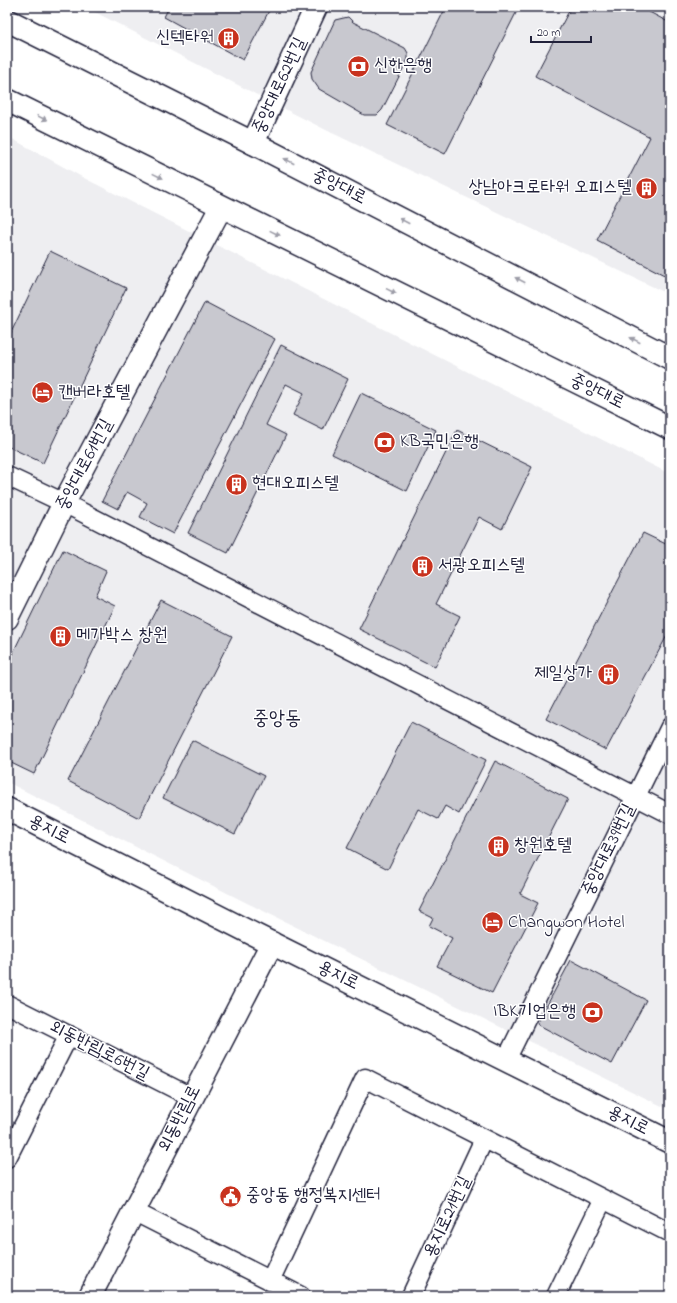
<svg xmlns="http://www.w3.org/2000/svg" width="677" height="1303" viewBox="0 0 677 1303" font-family="'Indie Flower','Poor Story',sans-serif">
<rect width="100%" height="100%" fill="#fff"/>
<filter id="ink" filterUnits="userSpaceOnUse"><feTurbulence type="fractalNoise" baseFrequency=".025" numOctaves="2"/><feDisplacementMap in="SourceGraphic" scale="8" xChannelSelector="R" yChannelSelector="G"/><feConvolveMatrix kernelMatrix="1 2 1 2 8 2 1 2 1" color-interpolation-filters="sRGB"/></filter>
<g filter="url(#ink)">
<!-- built -->
<path fill="#eeeef1" d="M85,7H670V295L326,130Z
M7,136L82,177L670,474V1110L247,903L7,782Z"/>
<!-- building -->
<path fill="#c8c8cf" stroke="#22223b" d="M169,7H271L243,60L164,17Z
M446,7H519L445,154L387,125Z
M571,7H640L670,23V278L597,240L650,137L535,76Z
M348,17L353,22L405,48L408,53V59L382,110L377,115H364L319,89L312,79L311,72L335,20Z
M50,251L126,288L43,463L7,446V341Z
M205,302L275,339L173,534L140,517L147,503L127,492L118,509L102,501Z
M281,345L348,379L323,430L293,415L304,393L286,384L266,425L286,435L228,553L188,533Z
M361,393L436,430L407,491L332,454Z
M457,430L532,467L502,529L479,517L436,604L460,616L435,667L359,629Z
M643,533L670,546V630L606,750L546,719Z
M63,550L106,571L95,596L115,606L34,774L7,761V665Z
M161,600L232,636L139,818L68,781Z
M411,722L486,760L459,814L445,806L438,819L418,809L388,869L347,848Z
M192,740L264,776L235,834L163,798Z
M495,761L568,799L520,894L538,903L492,993L437,966L452,938L429,926L433,918L419,911Z
M571,960L646,1000L612,1064L537,1024Z"/>
<g fill="none" stroke-linecap="round" stroke-linejoin="round">
<defs>
<path id="minor" d="M7,476L64,503L670,814
M7,1004L191,1097
M506,1060L670,727
M7,1158L69,1035
M133,1211L301,1296
M270,1281L365,1078L670,1233
M411,1296L484,1139
M556,1296L603,1199"/>
<path id="tertiary" d="M253,143L316,7
M7,618L64,503L221,207"/>
<path id="secondary" d="M7,809L257,936L670,1142
M90,1296L272,943"/>
<path id="primary" d="M7,20L253,143L670,358
M7,100L670,428"/>
</defs>
<!-- minor casing -->
<use href="#minor" stroke="#22223b" stroke-width="21"/>
<!-- tertiary casing -->
<use href="#tertiary" stroke="#22223b" stroke-width="25"/>
<!-- secondary casing -->
<use href="#secondary" stroke="#22223b" stroke-width="25"/>
<!-- primary casing -->
<use href="#primary" stroke="#22223b" stroke-width="25"/>
<!-- minor -->
<use href="#minor" stroke="#fff" stroke-width="18"/>
<!-- tertiary -->
<use href="#tertiary" stroke="#fff" stroke-width="22"/>
<!-- secondary -->
<use href="#secondary" stroke="#fff" stroke-width="22"/>
<!-- primary -->
<use href="#primary" stroke="#fff" stroke-width="22"/>
</g>
<!-- one-way arrows -->
<defs><path id="oneway-solid" d="M-6-.8H1V-3.2L6.5 0L1 3.2V.8H-6Z"/></defs>
<g fill="#9c9ca7">
<use href="#oneway-solid" transform="translate(42 118) rotate(26)"/>
<use href="#oneway-solid" transform="translate(289 161) rotate(-153)"/>
<use href="#oneway-solid" transform="translate(158 176) rotate(26)"/>
<use href="#oneway-solid" transform="translate(404 221) rotate(-153)"/>
<use href="#oneway-solid" transform="translate(275 233) rotate(26)"/>
<use href="#oneway-solid" transform="translate(520 280) rotate(-153)"/>
<use href="#oneway-solid" transform="translate(391 291) rotate(26)"/>
<use href="#oneway-solid" transform="translate(635 340) rotate(-153)"/>
</g>
</g>
<!-- icons -->
<defs>
<symbol id="building-disc" viewBox="-11 -11 22 22"><circle r="9.5" fill="#c8321e" stroke="#fff"/><path d="M-4-6H4V6H1V3H-1V6H-4ZM-2.5-4.3h1.7v1.8h-1.7ZM.8-4.3h1.7v1.8H.8ZM-2.5-1h1.7V.8h-1.7ZM.8-1h1.7V.8H.8Z" fill="#fff"/></symbol>
<symbol id="bank-disc" viewBox="-11 -11 22 22"><circle r="9.5" fill="#c8321e" stroke="#fff"/><path d="M-6-4H6V4H-6ZM0-2.3a2.3 2.3 0 1 0 0 4.6a2.3 2.3 0 1 0 0-4.6Z" fill="#fff"/></symbol>
<symbol id="hotel-disc" viewBox="-11 -11 22 22"><circle r="9.5" fill="#c8321e" stroke="#fff"/><path d="M-6-4.5h1.5V1H6V5H4.5V3h-9V5H-6ZM-4 0a1.8 1.8 0 1 1 3.6 0ZM.5 0V-2.5h3Q6-2.5 6 0Z" fill="#fff"/></symbol>
<symbol id="civic-disc" viewBox="-11 -11 22 22"><circle r="9.5" fill="#c8321e" stroke="#fff"/><path d="M-.6-6.5H3V-4.5H.6V-3L4-1V1h2V6H-6V1h2V-1L-.6-3ZM-1.2 2.5V6h2.4V2.5Z" fill="#fff"/></symbol>
</defs>
<g fill-rule="evenodd">
<use href="#building-disc" x="216" y="26" width="25" height="25"/>
<use href="#bank-disc" x="346" y="54" width="25" height="25"/>
<use href="#building-disc" x="634" y="176" width="25" height="25"/>
<use href="#hotel-disc" x="30" y="380" width="25" height="25"/>
<use href="#bank-disc" x="372" y="430" width="25" height="25"/>
<use href="#building-disc" x="224" y="472" width="25" height="25"/>
<use href="#building-disc" x="410" y="554" width="25" height="25"/>
<use href="#building-disc" x="48" y="624" width="25" height="25"/>
<use href="#building-disc" x="596" y="662" width="25" height="25"/>
<use href="#building-disc" x="486" y="834" width="25" height="25"/>
<use href="#hotel-disc" x="480" y="910" width="25" height="25"/>
<use href="#bank-disc" x="580" y="1000" width="25" height="25"/>
<use href="#civic-disc" x="218" y="1184" width="25" height="25"/>
</g>
<g text-anchor="middle" dominant-baseline="central" stroke-width="3" stroke-linejoin="round" paint-order="stroke">
<!-- poi labels -->
<g font-size="18" fill="#22223b" stroke="#fff" text-anchor="start">
<text x="214" y="38" text-anchor="end">신텍타워</text>
<text x="374" y="66">신한은행</text>
<text x="632" y="188" text-anchor="end">상남아크로타워 오피스텔</text>
<text x="58" y="393">캔버라호텔</text>
<text x="400" y="442">KB국민은행</text>
<text x="252" y="484">현대오피스텔</text>
<text x="438" y="566">서광오피스텔</text>
<text x="76" y="636">메가박스 창원</text>
<text x="592" y="674" text-anchor="end">제일상가</text>
<text x="514" y="846">창원호텔</text>
<text x="508" y="923">Changwon Hotel</text>
<text x="576" y="1012" text-anchor="end">IBK기업은행</text>
<text x="246" y="1196">중앙동 행정복지센터</text>
</g>
<!-- street labels -->
<g font-size="18" fill="#22223b" stroke="#fff">
<text transform="translate(280 86) rotate(-65)">중앙대로62번길</text>
<text transform="translate(339 187) rotate(27)">중앙대로</text>
<text transform="translate(597 392) rotate(26)">중앙대로</text>
<text transform="translate(85 465) rotate(-62)">중앙대로61번길</text>
<text transform="translate(49 830) rotate(27)">용지로</text>
<text transform="translate(609 850) rotate(-64)">중앙대로39번길</text>
<text transform="translate(338 976) rotate(26)">용지로</text>
<text transform="translate(99 1051) rotate(27)">외동반림로6번길</text>
<text transform="translate(180 1119) rotate(-63)">외동반림로</text>
<text transform="translate(628 1121) rotate(27)">용지로</text>
<text transform="translate(448 1217) rotate(-65)">용지로21번길</text>
</g>
<!-- quarter labels -->
<g font-size="20" fill="#22223b" stroke="#fff">
<text x="277" y="719">중앙동</text>
</g>
</g>
<!-- margin -->
<rect width="677" height="1303" fill="none" stroke="#fff" stroke-width="24"/>
<rect x="12" y="12" width="653" height="1279" fill="none" stroke="#22223b" stroke-width="1.5" filter="url(#ink)"/>
<!-- scale -->
<path d="M531 36v6h60v-6" fill="none" stroke="#22223b" stroke-width="2"/>
<text x="537" y="36" font-size="12" fill="#22223b" stroke="#ffffff" stroke-width="3" paint-order="stroke">20 m</text>
</svg>
